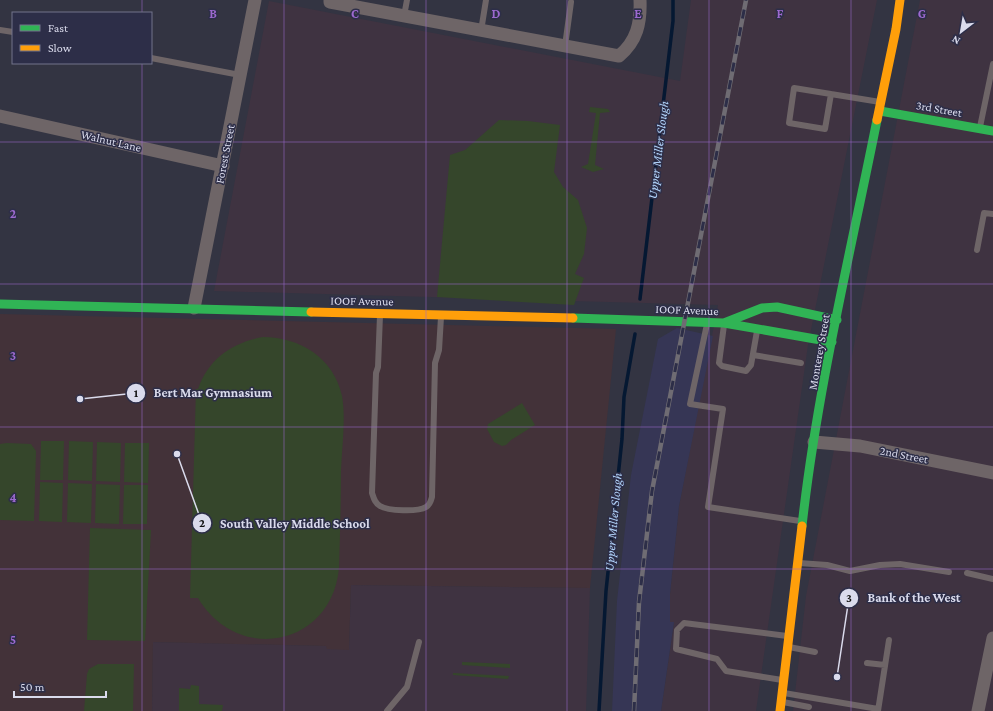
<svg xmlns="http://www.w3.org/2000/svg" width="993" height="711" viewBox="0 0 993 711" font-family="'Crimson Pro',serif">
<rect width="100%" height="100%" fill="#333442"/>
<!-- commercial -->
<path fill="#3f3341" d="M691,0H877L808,345L756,711H661L674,622H670V594L679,506L718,305L214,291L269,1L680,81Z
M920,0H993V711H793L806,596Z
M351,585L590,588L586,711H152L153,642L327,646V649H349Z"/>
<!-- built -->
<path fill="#363655" d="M677,328L713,336L679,506L670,594V622H674L661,711H612L617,601L631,475L658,339Z"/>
<!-- education -->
<path fill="#433239" d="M0,314L616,329L590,588L351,585L349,650L327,649L326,646L153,642L152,711H0Z"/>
<!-- green -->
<path fill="#35462b" d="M590,107L608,109L610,112L600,113L595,165L604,169L593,172L581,167L588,164L596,113L589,112Z
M499,120L528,121L560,125L554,172L563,187L578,200L587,228L584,254L575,274L584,278L574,305L437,297L450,155L465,150Z
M263,337C300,337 334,358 342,396C346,419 342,446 341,470C341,502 340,535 339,568C332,646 238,665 198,598H190L196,389H198C208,359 233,342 263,337Z
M522,403L535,425L511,440L506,445L502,446L494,442L487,429L488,424Z
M41,441H64L63,480H40Z
M69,441L93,442L92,481L68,480Z
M97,442L121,443L120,482L96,481Z
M7,443L31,444L36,451L34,521L0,520V444Z
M125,443H149L148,483L124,482Z
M40,482L63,483L62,522L39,521Z
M68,483L92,484L91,523L67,522Z
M96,484L120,485L119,524L95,523Z
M124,485H148L147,524H123Z
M90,528L151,530L145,641L87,640Z
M462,662L510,664V668L462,665Z
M98,664H134L133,711H84L87,674L89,669Z
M453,673L509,676L508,679L453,675Z
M191,685L199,686V704L223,705L222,711H179V688L190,689Z"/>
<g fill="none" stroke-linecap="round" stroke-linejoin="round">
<!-- stream -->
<path stroke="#051832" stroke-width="3.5" d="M640,299L673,21V0
M599,711L606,591L622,439L624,397L635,334"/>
<!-- lane -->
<path stroke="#6e6567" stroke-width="6" d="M404,16L407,0
M0,30L13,32
M481,31L486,0
M565,46L571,2
M151,58L240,75
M831,94L825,129L789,123L794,88L880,102
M980,127L993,64
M977,250L984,213L993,214
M380,315L378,367L376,373L372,493C374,499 375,503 380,506C388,511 418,512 426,507C430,505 431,501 432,497L435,363L439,350L441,317
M707,324L690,404L723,409L708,507L800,521
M724,325L719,363L722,366L746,371L751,365L757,331
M753,355L801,363
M799,563L827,565L850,571L880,565L900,564L949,572
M967,573L993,579
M789,647L815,652
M867,663L885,665
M782,680L726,671L717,659L676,649L677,630L684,623L787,636
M784,693L878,709
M783,702L809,707
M387,711L407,687L419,642
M878,711L889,640"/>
<!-- street -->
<path stroke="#6e6567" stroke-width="13" d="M330,0V2L619,56C637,41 641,23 640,0
M0,116L223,166
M194,308L255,0
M814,442L860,446L993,473
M978,711L993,638"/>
<!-- fast -->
<path stroke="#30b455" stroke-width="9" d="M880,111L993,131
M0,304L311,312
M573,318L724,323L832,342
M724,323L762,308L777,307L837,320
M802,526C817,390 850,255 877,120"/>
<!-- slow -->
<path stroke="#ff9f0a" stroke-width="9" d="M877,120L896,29L900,0
M311,312L573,318
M780,711L802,526"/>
<defs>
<path id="rail" d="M634,711L639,602L652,491L746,0"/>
</defs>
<!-- rail casing -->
<use href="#rail" stroke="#6f6c73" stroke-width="4.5"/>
<!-- rail -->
<use href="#rail" stroke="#2d2e48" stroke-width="3" stroke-dasharray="9" stroke-linecap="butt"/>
</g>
<!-- grid -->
<path fill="none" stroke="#9c69cf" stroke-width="1" stroke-opacity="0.55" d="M142,0V13M284,0V711M426,0V711M567,0V711M709,0V711M851,0V711M142,63V711M0,142H993M0,284H993M0,427H993M0,569H993"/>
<g text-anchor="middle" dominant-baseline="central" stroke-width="3" stroke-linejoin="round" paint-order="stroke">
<!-- street labels -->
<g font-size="12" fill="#dadbec" stroke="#2d2e48">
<text transform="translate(939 109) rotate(10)">3rd Street</text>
<text transform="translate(111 141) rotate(13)">Walnut Lane</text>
<text transform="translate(225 154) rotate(-79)">Forest Street</text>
<text transform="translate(362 301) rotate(1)">IOOF Avenue</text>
<text transform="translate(687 310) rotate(2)">IOOF Avenue</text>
<text transform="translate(819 352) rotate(-80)">Monterey Street</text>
<text transform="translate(904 455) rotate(11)">2nd Street</text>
</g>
<!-- water labels -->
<g font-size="13" font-style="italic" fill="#b1d3fa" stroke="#2d2e48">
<text transform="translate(658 150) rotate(-83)">Upper Miller Slough</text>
<text transform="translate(613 522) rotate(-85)">Upper Miller Slough</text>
</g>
</g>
<g font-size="13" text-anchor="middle" font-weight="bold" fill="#9c69cf" stroke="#2d2e48" stroke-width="3" stroke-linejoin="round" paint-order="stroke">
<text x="213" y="18">B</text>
<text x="355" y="18">C</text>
<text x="496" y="18">D</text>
<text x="638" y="18">E</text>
<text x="780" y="18">F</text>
<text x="922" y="18">G</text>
<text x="13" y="218">2</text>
<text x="13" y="360">3</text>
<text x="13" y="502">4</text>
<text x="13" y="644">5</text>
</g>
<!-- callouts -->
<path fill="none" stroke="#dadbec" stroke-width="1.5" d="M80 399L136 393M177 454L202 523M837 677L849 598"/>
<g fill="#dadbec" stroke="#2d2e48" stroke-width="1.5">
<circle cx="80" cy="399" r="4"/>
<circle cx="177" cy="454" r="4"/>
<circle cx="837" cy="677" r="4"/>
<circle cx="136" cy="393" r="10"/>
<circle cx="202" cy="523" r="10"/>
<circle cx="849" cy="598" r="10"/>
</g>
<g font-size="12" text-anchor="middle" font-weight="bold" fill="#111">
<text x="136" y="397">1</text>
<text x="202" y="527">2</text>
<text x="849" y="602">3</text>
</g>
<g font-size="13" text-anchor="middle" font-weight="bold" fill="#dadbec" stroke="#2d2e48" stroke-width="3" stroke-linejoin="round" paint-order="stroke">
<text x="213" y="397">Bert Mar Gymnasium</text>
<text x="295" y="528">South Valley Middle School</text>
<text x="914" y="602">Bank of the West</text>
</g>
<!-- legend -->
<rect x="12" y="12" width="140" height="52" fill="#2d2e48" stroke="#72738a"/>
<rect x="20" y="25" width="20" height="6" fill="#30b455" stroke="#72738a"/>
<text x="48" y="32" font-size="12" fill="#dadbec">Fast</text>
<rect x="20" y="45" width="20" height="6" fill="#ff9f0a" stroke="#72738a"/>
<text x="48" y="52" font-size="12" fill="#dadbec">Slow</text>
<!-- north arrow -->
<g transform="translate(961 32) rotate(211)" stroke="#2d2e48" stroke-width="3" paint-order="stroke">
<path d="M0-3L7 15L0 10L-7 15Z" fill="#dadbec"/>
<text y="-6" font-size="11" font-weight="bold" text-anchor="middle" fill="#dadbec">N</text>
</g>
<!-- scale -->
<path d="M14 691v6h92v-6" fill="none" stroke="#dadbec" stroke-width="2"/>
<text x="20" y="691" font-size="12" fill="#dadbec" stroke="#2d2e48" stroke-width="3" paint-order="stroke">50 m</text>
</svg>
